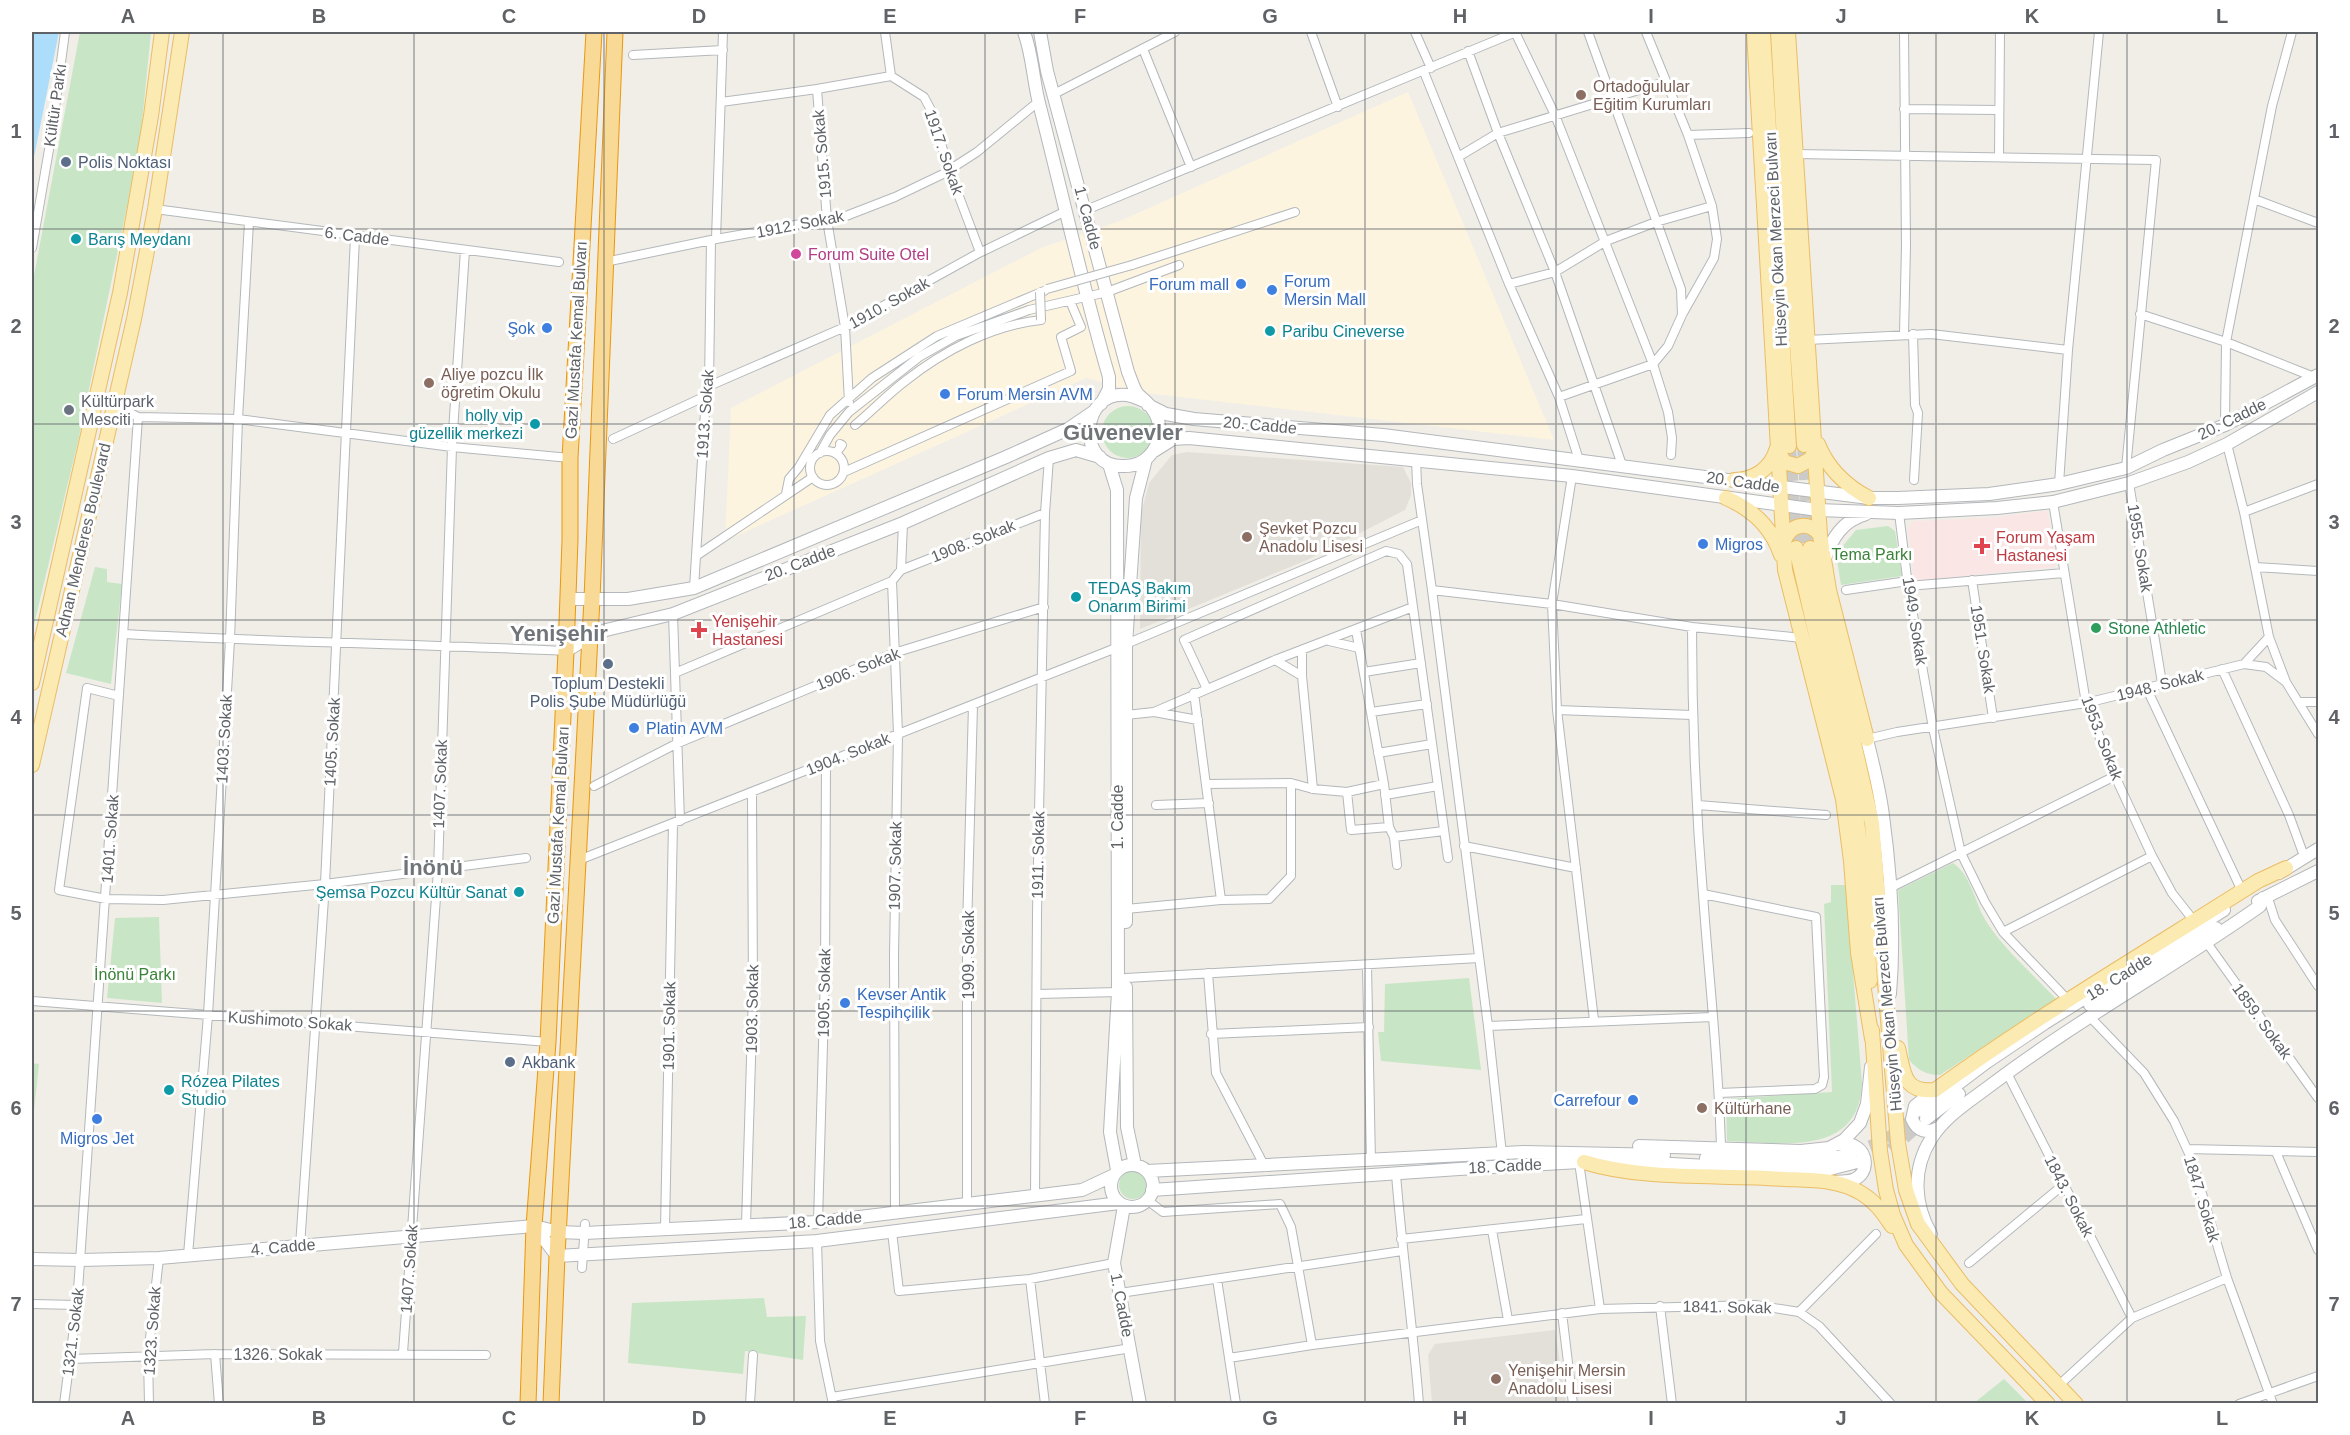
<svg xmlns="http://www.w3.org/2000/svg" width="2350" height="1435" viewBox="0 0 2350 1435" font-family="Arial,sans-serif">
<rect width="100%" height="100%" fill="#f0eee7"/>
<!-- commercial -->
<path fill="#fdf4e0" d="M1408,92L1554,440L1137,392L1086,378L725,541L731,408L1041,248L1120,221Z"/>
<!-- education -->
<path fill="#e3dfd9" d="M1187,452L1403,467L1411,483V495L1405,510L1307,560L1140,629L1141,514L1149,483L1172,455Z
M1555,1330L1566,1403H1432L1428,1355L1435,1344Z"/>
<!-- medical -->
<path fill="#fbe6e6" d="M2044,511L2048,512L2057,565L2054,567L1915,581L1914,579L1908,528L1913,521L1989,518Z"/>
<!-- green -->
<path fill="#c8e6c6" d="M80,32H151L141,133L129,197L79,437L32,633V286Z
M1102 432a26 26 0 1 1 52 0a26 26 0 1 1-52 0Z
M1888,526L1895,531L1902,576L1841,585L1836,554L1856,530Z
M95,567L107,569V582L122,584L111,684L66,673Z
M1953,863C1969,874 1974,896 1982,914C1996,942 2034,975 2056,999L1940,1075C1926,1075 1918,1070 1909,1060L1898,890Z
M1831,885H1846L1862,1083C1859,1159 1779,1142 1727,1141L1726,1099L1832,1092L1824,904L1831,902Z
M159,917L162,1003L107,998L115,918Z
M1469,978L1481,1070L1381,1061L1378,1032H1384L1385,984Z
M32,1063L39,1064L32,1129Z
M1119 1185a14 14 0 1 1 28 0a14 14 0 1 1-28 0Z
M764,1298L767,1317L806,1316L803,1360L745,1351L743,1374L628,1363L632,1303Z
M2004,1379L2028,1403H1974Z"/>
<!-- water -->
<path fill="#acdefb" d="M32,32H59L32,167Z"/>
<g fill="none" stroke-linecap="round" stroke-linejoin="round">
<!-- secondary-tunnel -->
<path stroke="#cccbc7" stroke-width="12" stroke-dasharray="12 6" stroke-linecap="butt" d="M1853,1153L1886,1140L1919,1114
M1857,1162L1889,1151L1924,1121"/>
<!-- primary-tunnel -->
<path stroke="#cccbc7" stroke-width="14" stroke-dasharray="14 7" stroke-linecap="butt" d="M1804,445L1810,548
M1789,446L1796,548"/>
<defs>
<path id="street" d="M885,32L891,76L924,97L931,110L949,170L980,252
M1311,32L1338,107
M1415,32L1431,68
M1515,32L1555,115L1653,364L1668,412L1672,438L1671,455
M1646,32L1688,135L1712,206L1717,239L1714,258L1683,313
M1143,49L1191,167
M1468,51L1498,133L1555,272L1622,465
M633,55L723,50
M1424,72L1509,284L1559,397L1579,460
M817,89L827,220L845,327L849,402
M1054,94L1175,32
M721,102L817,89L891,76
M1904,109L1999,110
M1688,135L1749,133
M1796,154L2156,160L2126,468
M1458,157L1498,133L1665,82
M1999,157L2000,32
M2254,199L2318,223
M155,209L559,262
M1086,210L1516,32
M716,239L723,32
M32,248L51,138L65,32
M605,262L716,239L846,216L895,197L943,174L977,152L1038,102
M1132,265L1295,212
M1509,284L1555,272L1606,241L1656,222L1712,206
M2140,314L2226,342L2314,377
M1904,334L1906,246L1904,32
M1913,334L1915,405L1918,413L1914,480
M1807,340L1931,334L2068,350
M709,386L845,327L977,254L1066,211
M116,397L125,410L138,417L238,419L452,447L570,458
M1559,397L1653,364L1668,346L1682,315L1681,289L1588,32
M855,425C872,411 887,395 904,382C943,351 992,325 1041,320
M2225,425L2226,342L2272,106L2292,32
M613,439L706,396
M2227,444L2244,512L2269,637L2286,682L2318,734
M810 468a17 17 0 1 1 34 0a17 17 0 1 1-34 0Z
M820,453L830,435L849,412L919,357L956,336L1029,310L1107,292L1179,265
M836,453L842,445L840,444
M1416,459L1417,484L1432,590L1488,1026L1502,1154
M844,472L1071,371L1061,337L1081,327L1070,301
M1572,476L1552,604L1557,710L1594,1020
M2129,483L2162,683
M2059,484L2068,350L2099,32
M786,494L789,479L799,467L830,415L872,378L937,336L1044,291
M2053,502L2086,703L2115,776L2152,856L2172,893L2194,921
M2244,512L2318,484
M1899,513L1908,586L1933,728L1961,853L1985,902L2003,932L2067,999
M696,556L813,477
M2255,567L2318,571
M901,570L1045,513
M1972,580L1993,718
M1908,586L2064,573
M694,588L706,396L709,386L711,240
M1432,590L1552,604L1692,627L1802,638
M1846,590L1908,581
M673,614L680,821
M1692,627C1692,720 1696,814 1704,908C1710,988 1719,1068 1721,1148
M124,634C271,642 418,644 566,651
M1329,641L1359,648
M1126,644L1422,520
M1302,651V676L1313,789
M1275,660L1302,676
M2244,664L2266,667L2286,682
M2222,669L2289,815L2304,856
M1364,672L1421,663
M675,673L892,581
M2146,687L2242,891
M1207,689L1184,640L1386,551L1399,554L1407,564L1448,858
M1194,693L1221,900
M119,696L87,688L59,890L106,899L163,900L325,884L526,858
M2299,702H2318
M1557,710L1692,715
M1154,712L1198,720
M1371,712L1427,704
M1126,715L1154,712L1275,660L1413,607
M1867,739L1897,732L2086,703L2244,664L2269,637
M1378,753L1432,744
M1206,784L1291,783L1313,789L1347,792L1384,784L1356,630
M1384,784L1389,827L1394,837L1397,865
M594,786L676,744L894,653L1044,607
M1347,792L1351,830L1389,827
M1385,795L1438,786
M1156,805L1209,803
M1698,805L1826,815
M1394,837L1444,831
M1464,846L1576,868
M579,860L1116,648
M1890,888L2115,776
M1703,894L1816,917L1824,1077L1822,1085L1815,1089L1719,1093
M2267,895L2275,920L2318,986
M1126,909L1221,900L1269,899L1291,876V783
M2003,932L2152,856
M2207,943L2318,1098
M1367,966L1371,1161
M1208,973L1216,1073L1265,1167
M1126,978L1479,958
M1038,994L1118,992
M32,1001L548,1042
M2091,1018L2144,1073L2174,1121L2192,1160L2227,1278L2273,1404
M1488,1026L1713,1017
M1211,1034L1369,1027
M2007,1073L2132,1318
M2187,1149L2318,1152
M2276,1152L2318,1250
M1579,1162L1600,1309
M1396,1174C1402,1251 1413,1327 1419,1404
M1035,1196L1037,914L1045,513L1049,458
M1147,1200L1163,1212L1280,1204L1291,1227L1312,1345
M967,1205V930L973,705
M895,1213L894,955L898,734L892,581L901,570L903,523
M818,1222L825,973L826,763
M746,1225L753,993L752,792
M665,1229L673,823
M1492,1230L1508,1320
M892,1232L899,1291L1030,1279L1114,1263
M1401,1239L1586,1219
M817,1241L820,1341L833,1404
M300,1246L325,884L355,237
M188,1255L208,1015L230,640L238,419L249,222
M1969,1263L2063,1185
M582,1268L585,1224
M1030,1279L1045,1404
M1217,1279L1236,1404
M1120,1293L1402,1251
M32,1304L77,1305
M1660,1306L1672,1404
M1799,1312L1876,1234
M1562,1313L1573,1404
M403,1353L438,870L452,447L465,250
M215,1354L219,1404
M1229,1358L1312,1345L1600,1309L1755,1305L1799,1312L1819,1326L1891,1404
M71,1359L215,1354L486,1355
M2058,1386L2132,1318L2227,1278
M832,1397L1131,1348
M64,1404L77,1305L138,417
M149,1404L148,1356L159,1258
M750,1404L753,1355
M2239,1404L2318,1376"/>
<path id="secondary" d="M1024,32C1033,56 1033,82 1040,107C1063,197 1083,288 1109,377V389L1101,404
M1040,32L1047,71L1128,372C1131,379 1133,387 1137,393C1142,399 1149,403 1153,410C1163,424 1161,444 1149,456C1143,463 1133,466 1124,466C1075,468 1080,389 1127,395C1133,396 1139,399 1144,401
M1148,405L1166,414L1194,419L1383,435L1790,488L1869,498H1898L1989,494L2059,484L2126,468L2163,450L2225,425L2318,375
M1154,451L1173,439L1189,438L1572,476L1818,510L1899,513L1997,508L2053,502L2129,483L2188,462L2227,444L2318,392
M1109,464L1117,490L1118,992L1110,1132L1117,1170
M1824,561C1832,538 1842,521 1866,514
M567,599H628L694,588L1006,457L1068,429L1093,412
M566,651L589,637L606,630L673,614L903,523L1049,458L1076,450L1100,457
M1867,739C1873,765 1880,790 1883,816C1891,874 1895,935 1890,994
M2279,873L2318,849
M2258,901L2318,871
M1126,922V644L1136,498L1146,459
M1126,987L1127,1127L1135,1165
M2090,1005L2216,928
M1935,1090L1915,1106L1912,1119C1917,1131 1927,1134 1938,1128
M1922,1111L1987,1062L2045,1023L2224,910
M1926,1119L1959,1094
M1639,1146L1801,1151L1829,1148L1844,1140L1860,1123L1867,1104L1871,1067
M1706,1158C1753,1161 1805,1166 1851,1154
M1111 1186a21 21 0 1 1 42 0a21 21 0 1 1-42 0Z
M1147,1171L1524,1152L1664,1155
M1836,1182C1842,1181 1849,1182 1855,1179C1868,1173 1868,1154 1856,1147C1851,1143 1844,1144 1837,1144
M1152,1190L1459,1169L1579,1162L1654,1163L1778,1170H1826L1857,1162
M1124,1206L1114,1263L1140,1404
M534,1226L557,1256L817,1241L1119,1203
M1931,1234C1914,1204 1912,1169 1931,1139C1945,1116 1970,1101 1991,1085C2077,1020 2172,968 2260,906L2263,898
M32,1259L81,1260L159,1258L534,1226L559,1232L584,1233L818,1222L1082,1190L1112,1176"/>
<path id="primary" d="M1754,32L1785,570L1843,799L1851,861L1858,953L1872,1039
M1778,32L1789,230L1804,445
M1788,32L1820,535L1829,590L1867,739
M1763,34L1789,446
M1818,444C1828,469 1846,486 1869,498
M1779,452L1784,462L1798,466L1811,459L1815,449
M1734,480C1754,480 1771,469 1777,448
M1726,498C1752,509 1772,528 1781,555
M1784,542C1789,524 1809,520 1820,535
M1796,548L1855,805L1863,869L1870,981
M1810,548L1872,823L1898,1143L1906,1190L1918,1224L1962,1284L2076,1404
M32,683L120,293L151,116L162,32
M32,765L134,319L155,209L182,32
M1872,1030L1880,1151L1886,1190L1893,1215L1906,1245L1941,1293L2048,1404
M1898,1048C1904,1073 1903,1093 1935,1090C2039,1015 2149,950 2258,881L2286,868
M1584,1162C1645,1181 1720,1174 1785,1179C1811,1180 1838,1179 1861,1193C1876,1202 1883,1213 1892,1226"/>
<path id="highway" d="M528,1404L534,1226L548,1042L566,651L570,540V458L594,32
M551,1404L557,1256L592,599L615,32"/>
</defs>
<!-- street casing -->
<use href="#street" stroke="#b4b8bb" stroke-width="10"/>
<!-- secondary casing -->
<use href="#secondary" stroke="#b4b7bb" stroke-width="14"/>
<!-- primary casing -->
<use href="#primary" stroke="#ebbd65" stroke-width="16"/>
<!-- highway casing -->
<use href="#highway" stroke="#ec970b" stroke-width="17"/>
<!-- street -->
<use href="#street" stroke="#fff" stroke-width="8"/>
<!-- secondary -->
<use href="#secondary" stroke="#fff" stroke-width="12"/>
<!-- primary -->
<use href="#primary" stroke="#fbeab1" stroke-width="14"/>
<!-- highway -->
<use href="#highway" stroke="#f8d996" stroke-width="15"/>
<defs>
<path id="street-bridge" d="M1047,289L1132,265
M1040,292L1041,320"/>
</defs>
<!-- street-bridge casing -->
<use href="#street-bridge" stroke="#b4b8bb" stroke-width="10" stroke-linecap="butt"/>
<!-- street-bridge -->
<use href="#street-bridge" stroke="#fff" stroke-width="8"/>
</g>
<!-- grid -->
<path fill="none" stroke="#5f6367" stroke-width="1.5" stroke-opacity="0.55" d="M223,32V1404M414,32V1404M604,32V1404M794,32V1404M985,32V1404M1175,32V1404M1365,32V1404M1556,32V1404M1746,32V1404M1936,32V1404M2127,32V1404M32,229H2318M32,424H2318M32,620H2318M32,815H2318M32,1011H2318M32,1206H2318"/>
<!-- markers -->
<g fill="#8d6e63" stroke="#fff" stroke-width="2">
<circle cx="1581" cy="95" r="6"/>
<circle cx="429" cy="383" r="6"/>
<circle cx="1247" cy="537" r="6"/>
<circle cx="1702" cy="1108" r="6"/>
<circle cx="1496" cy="1379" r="6"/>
</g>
<g fill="#5c6f8a" stroke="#fff" stroke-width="2">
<circle cx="66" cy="162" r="6"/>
<circle cx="608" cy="664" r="6"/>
<circle cx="510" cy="1062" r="6"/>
</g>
<g fill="#0f9aa8" stroke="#fff" stroke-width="2">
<circle cx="76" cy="239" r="6"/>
<circle cx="1270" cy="331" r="6"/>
<circle cx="535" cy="424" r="6"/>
<circle cx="1076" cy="597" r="6"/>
<circle cx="519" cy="892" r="6"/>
<circle cx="169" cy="1090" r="6"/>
</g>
<circle fill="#d1479c" stroke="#fff" stroke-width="2" cx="796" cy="254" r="6"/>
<g fill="#3f7fe0" stroke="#fff" stroke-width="2">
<circle cx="1241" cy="284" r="6"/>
<circle cx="1272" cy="290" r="6"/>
<circle cx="547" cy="328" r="6"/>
<circle cx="945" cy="394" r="6"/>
<circle cx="1703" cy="544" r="6"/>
<circle cx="634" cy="728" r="6"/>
<circle cx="845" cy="1003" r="6"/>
<circle cx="1633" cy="1100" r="6"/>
<circle cx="97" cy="1119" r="6"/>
</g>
<circle fill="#6b7280" stroke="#fff" stroke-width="2" cx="69" cy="410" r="6"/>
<g fill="#e0444e" stroke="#fff" stroke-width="2">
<path d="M1979 537h6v6h6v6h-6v6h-6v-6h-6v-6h6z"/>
<path d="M696 621h6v6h6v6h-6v6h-6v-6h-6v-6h6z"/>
</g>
<circle fill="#2e9e5b" stroke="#fff" stroke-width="2" cx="2096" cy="628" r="6"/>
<g text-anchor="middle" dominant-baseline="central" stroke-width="6" stroke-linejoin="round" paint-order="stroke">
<!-- education labels -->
<g font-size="16" fill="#785e54" stroke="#fff" text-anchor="start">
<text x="1593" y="86">Ortadoğulular<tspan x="1593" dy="18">Eğitim Kurumları</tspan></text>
<text x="441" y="374">Aliye pozcu İlk<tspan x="441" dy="18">öğretim Okulu</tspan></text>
<text x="1259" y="528">Şevket Pozcu<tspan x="1259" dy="18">Anadolu Lisesi</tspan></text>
<text x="1714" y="1108">Kültürhane</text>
<text x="1508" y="1370">Yenişehir Mersin<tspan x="1508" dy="18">Anadolu Lisesi</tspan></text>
</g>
<!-- street labels -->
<g font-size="16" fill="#5f6367" stroke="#fff">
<text transform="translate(55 105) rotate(-82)">Kültür Parkı</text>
<text transform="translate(944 152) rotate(71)">1917. Sokak</text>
<text transform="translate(822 154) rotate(-95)">1915. Sokak</text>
<text transform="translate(1088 218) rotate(75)">1. Cadde</text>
<text transform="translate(800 224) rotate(-11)">1912. Sokak</text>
<text transform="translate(357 236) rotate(7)">6. Cadde</text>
<text transform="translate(1776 239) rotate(-93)">Hüseyin Okan Merzeci Bulvarı</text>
<text transform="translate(889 303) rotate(-29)">1910. Sokak</text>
<text transform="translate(576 340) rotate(-87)">Gazi Mustafa Kemal Bulvarı</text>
<text transform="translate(705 414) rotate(-86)">1913. Sokak</text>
<text transform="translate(2232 419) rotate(-26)">20. Cadde</text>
<text transform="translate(1260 425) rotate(5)">20. Cadde</text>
<text transform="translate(1743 482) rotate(8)">20. Cadde</text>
<text transform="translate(83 540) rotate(-77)">Adnan Menderes Boulevard</text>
<text transform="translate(973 541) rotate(-22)">1908. Sokak</text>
<text transform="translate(2140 548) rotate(81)">1955. Sokak</text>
<text transform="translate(800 563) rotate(-21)">20. Cadde</text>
<text transform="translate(1915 621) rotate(81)">1949. Sokak</text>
<text transform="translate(1983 649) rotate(81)">1951. Sokak</text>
<text transform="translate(858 669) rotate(-22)">1906. Sokak</text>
<text transform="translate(2160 685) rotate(-14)">1948. Sokak</text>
<text transform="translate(2102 738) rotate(69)">1953. Sokak</text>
<text transform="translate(224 739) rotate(-87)">1403. Sokak</text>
<text transform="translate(332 742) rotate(-87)">1405. Sokak</text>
<text transform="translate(848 754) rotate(-22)">1904. Sokak</text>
<text transform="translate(440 784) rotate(-88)">1407. Sokak</text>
<text transform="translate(1117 817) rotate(-90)">1. Cadde</text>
<text transform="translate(558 825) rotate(-87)">Gazi Mustafa Kemal Bulvarı</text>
<text transform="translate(110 839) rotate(-86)">1401. Sokak</text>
<text transform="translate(1038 855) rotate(-89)">1911. Sokak</text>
<text transform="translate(895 866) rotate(-89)">1907. Sokak</text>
<text transform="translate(968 955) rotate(-90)">1909. Sokak</text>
<text transform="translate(2119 977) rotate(-32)">18. Cadde</text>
<text transform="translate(824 993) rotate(-89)">1905. Sokak</text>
<text transform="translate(1887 1004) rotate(-95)">Hüseyin Okan Merzeci Bulvarı</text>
<text transform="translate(752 1009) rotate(-89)">1903. Sokak</text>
<text transform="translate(290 1021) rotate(4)">Kushimoto Sokak</text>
<text transform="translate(2262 1021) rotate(54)">1859. Sokak</text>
<text transform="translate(669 1026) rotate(-89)">1901. Sokak</text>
<text transform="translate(1505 1166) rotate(-3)">18. Cadde</text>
<text transform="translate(2069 1196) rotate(63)">1843. Sokak</text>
<text transform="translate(2202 1199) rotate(73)">1847. Sokak</text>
<text transform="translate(825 1220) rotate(-5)">18. Cadde</text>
<text transform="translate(283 1247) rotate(-5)">4. Cadde</text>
<text transform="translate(409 1269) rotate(-86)">1407. Sokak</text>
<text transform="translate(1122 1305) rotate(79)">1. Cadde</text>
<text transform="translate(1727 1307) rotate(1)">1841. Sokak</text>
<text transform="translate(152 1331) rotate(-86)">1323. Sokak</text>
<text transform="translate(73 1332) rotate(-83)">1321. Sokak</text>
<text x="278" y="1354">1326. Sokak</text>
</g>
<!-- service labels -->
<g font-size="16" fill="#4e5e75" stroke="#fff" text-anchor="start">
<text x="78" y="162">Polis Noktası</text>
<text x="608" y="683" text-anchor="middle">Toplum Destekli<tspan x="608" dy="18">Polis Şube Müdürlüğü</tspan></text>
<text x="522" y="1062">Akbank</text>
</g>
<!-- culture labels -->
<g font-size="16" fill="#0d838f" stroke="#fff" text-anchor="start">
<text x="88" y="239">Barış Meydanı</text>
<text x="1282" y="331">Paribu Cineverse</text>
<text x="523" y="415" text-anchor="end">holly vip<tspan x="523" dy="18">güzellik merkezi</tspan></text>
<text x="1088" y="588">TEDAŞ Bakım<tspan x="1088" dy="18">Onarım Birimi</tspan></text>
<text x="507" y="892" text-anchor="end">Şemsa Pozcu Kültür Sanat</text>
<text x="181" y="1081">Rózea Pilates<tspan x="181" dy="18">Studio</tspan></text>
</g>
<!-- hotel labels -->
<g font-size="16" fill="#b23c85" stroke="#fff" text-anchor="start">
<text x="808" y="254">Forum Suite Otel</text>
</g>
<!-- shop labels -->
<g font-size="16" fill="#366cbe" stroke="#fff" text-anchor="start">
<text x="1284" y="281">Forum<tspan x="1284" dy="18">Mersin Mall</tspan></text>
<text x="1229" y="284" text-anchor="end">Forum mall</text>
<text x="535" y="328" text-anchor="end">Şok</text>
<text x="957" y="394">Forum Mersin AVM</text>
<text x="1715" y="544">Migros</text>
<text x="646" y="728">Platin AVM</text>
<text x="857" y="994">Kevser Antik<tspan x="857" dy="18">Tespihçilik</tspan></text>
<text x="1621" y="1100" text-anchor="end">Carrefour</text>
<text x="97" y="1138" text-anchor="middle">Migros Jet</text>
</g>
<!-- worship labels -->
<g font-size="16" fill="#5b616d" stroke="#fff" text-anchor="start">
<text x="81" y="401">Kültürpark<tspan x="81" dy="18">Mesciti</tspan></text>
</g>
<!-- health labels -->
<g font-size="16" fill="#be3a42" stroke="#fff" text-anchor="start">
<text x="1996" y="537">Forum Yaşam<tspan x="1996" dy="18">Hastanesi</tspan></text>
<text x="712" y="621">Yenişehir<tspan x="712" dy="18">Hastanesi</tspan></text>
</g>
<!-- park labels -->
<g font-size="16" fill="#3b8339" stroke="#fff">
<text x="1872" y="554">Tema Parkı</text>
<text x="135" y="974">İnönü Parkı</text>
</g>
<!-- leisure labels -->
<g font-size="16" fill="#27864d" stroke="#fff" text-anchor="start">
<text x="2108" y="628">Stone Athletic</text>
</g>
<!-- district labels -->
<g font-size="22" font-weight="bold" fill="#707579" stroke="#fff">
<text x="1123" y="432">Güvenevler</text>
<text x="559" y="633">Yenişehir</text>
<text x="433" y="867">İnönü</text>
</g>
</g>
<!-- border -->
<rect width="2350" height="1435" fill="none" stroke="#ffffff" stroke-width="66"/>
<rect x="33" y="33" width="2284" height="1369" fill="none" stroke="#5f6367" stroke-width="2"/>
<g font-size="20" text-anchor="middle" font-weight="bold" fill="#5f6367">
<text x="128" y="23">A</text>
<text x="319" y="23">B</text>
<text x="509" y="23">C</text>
<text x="699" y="23">D</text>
<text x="890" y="23">E</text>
<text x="1080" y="23">F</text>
<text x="1270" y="23">G</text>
<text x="1460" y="23">H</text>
<text x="1651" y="23">I</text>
<text x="1841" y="23">J</text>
<text x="2032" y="23">K</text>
<text x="2222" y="23">L</text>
<text x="16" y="138">1</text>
<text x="2334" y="138">1</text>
<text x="16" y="333">2</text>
<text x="2334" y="333">2</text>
<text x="16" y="529">3</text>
<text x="2334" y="529">3</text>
<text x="16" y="724">4</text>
<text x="2334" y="724">4</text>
<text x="16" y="920">5</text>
<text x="2334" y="920">5</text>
<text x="16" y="1115">6</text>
<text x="2334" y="1115">6</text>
<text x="16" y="1311">7</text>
<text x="2334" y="1311">7</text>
<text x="128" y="1425">A</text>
<text x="319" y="1425">B</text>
<text x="509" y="1425">C</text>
<text x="699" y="1425">D</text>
<text x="890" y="1425">E</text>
<text x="1080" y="1425">F</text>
<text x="1270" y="1425">G</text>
<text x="1460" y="1425">H</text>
<text x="1651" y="1425">I</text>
<text x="1841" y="1425">J</text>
<text x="2032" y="1425">K</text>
<text x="2222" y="1425">L</text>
</g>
</svg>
